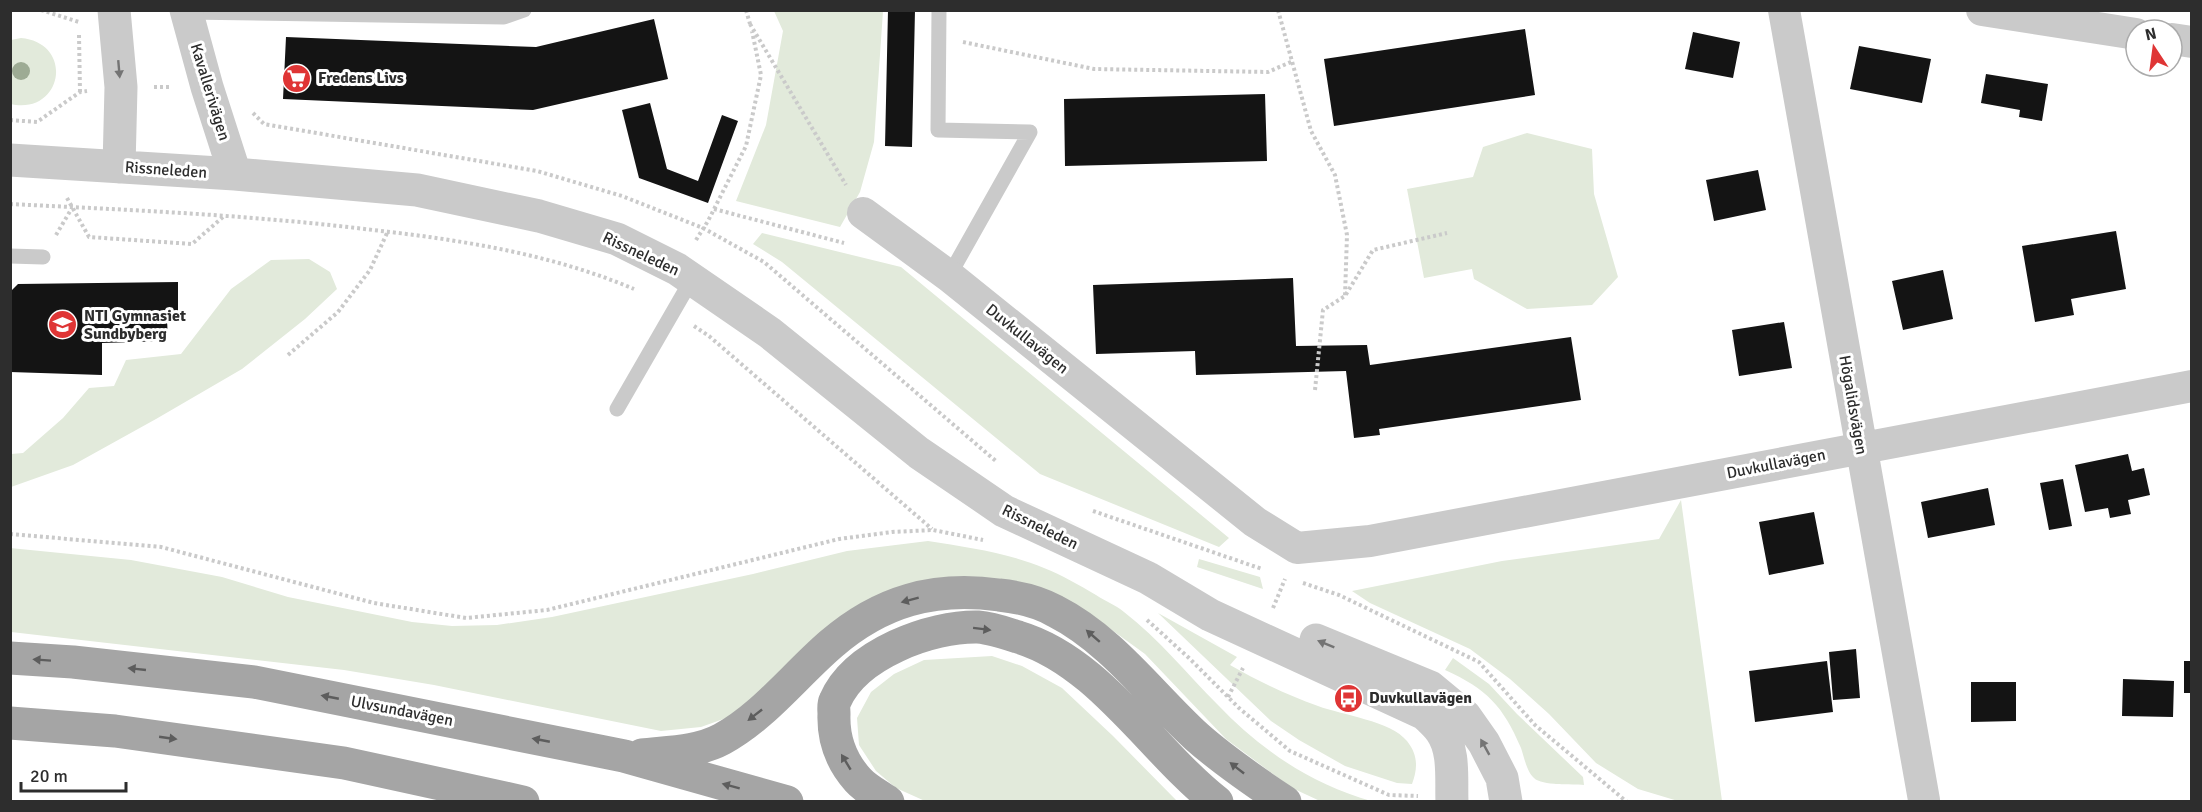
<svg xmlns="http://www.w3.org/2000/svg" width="2202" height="812" viewBox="0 0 2202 812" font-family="Signika,sans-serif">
<rect width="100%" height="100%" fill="#fff"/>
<!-- green -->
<path fill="#e2eadb" d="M774,11H883L874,142L860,192L840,227L736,201L766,125L783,31Z
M21,38C75,43 63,116 10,104L11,40Z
M1527,133L1592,149L1594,194L1618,277L1592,305L1527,309L1474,279L1472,269L1424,278L1407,189L1473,177L1483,147Z
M762,233L901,267L1229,538L1219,547L1040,474L782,262L753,244Z
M309,259L330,272L337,289L305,319L242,369L156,419L73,465L11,487V454L23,453L63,418L89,388L114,386L126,360L181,354L231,289L271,260Z
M1681,500L1722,801H1678L1638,789L1596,763L1549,714L1510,679L1470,649L1370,603L1352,591L1502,561L1659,539Z
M928,541C967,547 1008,553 1044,568C1062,575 1079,585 1096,595C1105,601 1116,605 1124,612C1159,639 1187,674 1218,705C1261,750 1311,784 1371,801H1320L1292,788L1226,739L1145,654L1087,612L940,582L729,717L701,727L661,731L434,685L344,670L11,632L10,548L131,560L222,577L288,597L412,622L452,626L497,625L552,617L753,574L847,551Z
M1199,559L1260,577L1263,589L1197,567Z
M1158,613L1237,657L1230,665C1258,681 1287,695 1318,706C1342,715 1391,721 1407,741C1418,755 1418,768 1412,784L1397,783L1345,766L1299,740L1271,721Z
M992,656L1022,666L1062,688L1113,736L1177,801H925L896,788L876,771L859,745L857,718L871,692L894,674L924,660Z
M1453,658L1489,684L1517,714L1583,777L1584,785C1573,784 1542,786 1534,778C1527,772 1524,757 1521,748C1503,706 1487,689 1445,670Z"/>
<!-- building -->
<path fill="#141414" d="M888,10H915L912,147L885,146Z
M654,19L668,79L533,110L283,99L286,37L536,47Z
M1525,29L1535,95L1334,126L1324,59Z
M1693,32L1740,42L1733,78L1685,69Z
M1859,46L1931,59L1922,103L1850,89Z
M1986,74L2048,84L2042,121L2019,117L2020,110L1981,103Z
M1265,94L1267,161L1065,166L1064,99Z
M650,103L667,169L698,181L722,115L738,121L708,203L639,178L622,110Z
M1758,170L1766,210L1714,221L1706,180Z
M2116,231L2126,289L2071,299L2074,315L2035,322L2022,246Z
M1943,270L1953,319L1903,330L1892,281Z
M1293,278L1296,346L1367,345L1370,365L1571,337L1581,400L1379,429L1380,435L1354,438L1346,371L1196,375L1195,351L1096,354L1093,285Z
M178,282V311L167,319L168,341L102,343V375L10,372V292L18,284Z
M1784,322L1792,368L1739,376L1732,330Z
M2128,454L2132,471L2144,468L2150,495L2128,500L2131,514L2110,518L2108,508L2085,512L2075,465Z
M2063,479L2072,526L2049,530L2040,483Z
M1988,488L1995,525L1928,538L1921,502Z
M1814,512L1824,564L1769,575L1759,522Z
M1856,649L1860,698L1833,700L1829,652Z
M1827,661L1833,712L1755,722L1749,671Z
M2184,661H2192V693H2184Z
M2123,679L2174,681L2173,717L2122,716Z
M1971,682H2016V721L1971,722Z"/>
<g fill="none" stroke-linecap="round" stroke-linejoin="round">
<!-- path -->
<path stroke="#cacaca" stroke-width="4" stroke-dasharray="3 3" stroke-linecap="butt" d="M41,10L79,22
M746,10L750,24
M1278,10L1311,131L1335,175L1347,235L1345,296
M750,24L846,185
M79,35L80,92
M963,42L1094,69L1268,72L1293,61
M154,87H171
M253,113L264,124L537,171L622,196L703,228L764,262L997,462
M10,120L37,122L80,92L87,91
M67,198L89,237L192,244L223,217
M10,204C131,210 253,215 373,230C462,240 551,254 634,289
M714,209L844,243
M56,235L72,208
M696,240L708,221L746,146L761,75L752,31
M694,326L709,336L932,529
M288,355L338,312L370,270L388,231
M1315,390L1323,310L1345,296L1373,250L1447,233
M1093,511L1262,569
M10,534L161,547L374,603L466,618L547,610L839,539L892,532L933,530L983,540
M1303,583L1339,595L1479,662L1535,725L1627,802
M1273,608L1285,579
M1147,620L1189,658L1239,708L1290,751L1389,795L1418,796
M1228,697L1243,668"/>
<!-- service -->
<path stroke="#cacaca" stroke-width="15" d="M939,10L938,130L1030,132L949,276
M186,12L504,17L524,10
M10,256L43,257
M617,409L692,279"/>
<!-- minor -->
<path stroke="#cacaca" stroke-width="32" d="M1784,10L1924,800
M1982,10L2136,34
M2172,39L2192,42
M863,213L949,276L1255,522L1297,548L1370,541L2192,386"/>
<!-- tertiary -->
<path stroke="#cacaca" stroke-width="33" d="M114,10L121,87L119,167
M186,10L207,87L235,174
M10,160L235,174L417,190L539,216L617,239L677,269L770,333L919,453L1004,511L1148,578L1210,615L1425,714C1430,719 1437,725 1441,731C1455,751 1451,779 1452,802
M1316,640L1430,687L1465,716L1484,743L1502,778L1506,802"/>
<!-- primary -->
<path stroke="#a5a5a5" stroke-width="33" d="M10,658L73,662L254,682L624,756L787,802
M10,723L115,731L344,763L523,802
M642,755C668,752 698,752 722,739C764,716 795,675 831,644C881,601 934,586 999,595C1018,597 1039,602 1055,611C1112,640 1151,695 1197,737C1224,761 1255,782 1285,802
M888,802C878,795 866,789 858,780C841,761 833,740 834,714C834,710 833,705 835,701C855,654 931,626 978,627C991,628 1006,633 1018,637C1099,661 1152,751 1217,802"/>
</g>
<!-- trees -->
<circle fill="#9dab94" cx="21" cy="71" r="9"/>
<!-- one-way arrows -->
<defs><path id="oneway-solid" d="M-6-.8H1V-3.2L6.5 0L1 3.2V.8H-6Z" transform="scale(1.5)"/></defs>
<g fill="#747474">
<use href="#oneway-solid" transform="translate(119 69) rotate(85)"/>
<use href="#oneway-solid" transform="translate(1326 644) rotate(-158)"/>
<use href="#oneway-solid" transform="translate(1485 747) rotate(-119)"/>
</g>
<g fill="#5d5d5d">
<use href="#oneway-solid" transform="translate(910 600) rotate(165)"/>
<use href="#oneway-solid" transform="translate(982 629) rotate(7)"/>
<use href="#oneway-solid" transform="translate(1093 636) rotate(-139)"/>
<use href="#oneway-solid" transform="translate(42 660) rotate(-176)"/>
<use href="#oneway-solid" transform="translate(137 669) rotate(-174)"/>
<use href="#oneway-solid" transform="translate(330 697) rotate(-169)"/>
<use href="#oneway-solid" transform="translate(755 715) rotate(142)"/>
<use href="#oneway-solid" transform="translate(168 738) rotate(8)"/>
<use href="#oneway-solid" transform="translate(541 740) rotate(-169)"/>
<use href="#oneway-solid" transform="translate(846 762) rotate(-121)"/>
<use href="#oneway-solid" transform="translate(1237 768) rotate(-142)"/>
<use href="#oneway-solid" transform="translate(731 786) rotate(-165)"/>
</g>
<!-- icons -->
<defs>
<symbol id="supermarket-disc" viewBox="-11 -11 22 22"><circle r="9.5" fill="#df3535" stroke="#fff"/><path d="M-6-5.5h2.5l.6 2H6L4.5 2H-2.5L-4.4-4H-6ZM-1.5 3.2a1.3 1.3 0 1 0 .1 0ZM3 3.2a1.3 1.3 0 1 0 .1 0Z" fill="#fff"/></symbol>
<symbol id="school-disc" viewBox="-11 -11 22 22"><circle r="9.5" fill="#df3535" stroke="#fff"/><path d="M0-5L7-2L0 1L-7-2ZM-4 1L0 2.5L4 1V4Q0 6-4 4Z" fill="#fff"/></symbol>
<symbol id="bus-disc" viewBox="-11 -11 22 22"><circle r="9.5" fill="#df3535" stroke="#fff"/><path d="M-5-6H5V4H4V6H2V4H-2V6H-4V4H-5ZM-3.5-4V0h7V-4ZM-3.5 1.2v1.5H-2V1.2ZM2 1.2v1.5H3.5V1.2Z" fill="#fff"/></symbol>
</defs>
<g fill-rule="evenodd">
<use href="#supermarket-disc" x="280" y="62" width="33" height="33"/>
<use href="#school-disc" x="46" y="308" width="33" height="33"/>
<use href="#bus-disc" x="1332" y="682" width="33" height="33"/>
</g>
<g text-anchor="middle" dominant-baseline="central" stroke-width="6" stroke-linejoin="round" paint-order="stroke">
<!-- poi labels -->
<g font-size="16" font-weight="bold" fill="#2d2d2d" stroke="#fff" text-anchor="start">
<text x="318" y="78">Fredens Livs</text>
<text x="84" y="316">NTI Gymnasiet<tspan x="84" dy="18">Sundbyberg</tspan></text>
<text x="1369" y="698">Duvkullavägen</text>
</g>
<!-- street labels -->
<g font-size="16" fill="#2d2d2d" stroke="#fff">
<text transform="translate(210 92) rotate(73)">Kavallerivägen</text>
<text transform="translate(166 170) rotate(4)">Rissneleden</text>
<text transform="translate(641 254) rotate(25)">Rissneleden</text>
<text transform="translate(1027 339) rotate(39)">Duvkullavägen</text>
<text transform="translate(1853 405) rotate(80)">Högalidsvägen</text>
<text transform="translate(1776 464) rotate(-11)">Duvkullavägen</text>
<text transform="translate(1040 527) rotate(26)">Rissneleden</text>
<text transform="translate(402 711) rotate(11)">Ulvsundavägen</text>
</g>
</g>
<!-- border -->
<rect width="2202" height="812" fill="none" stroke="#2d2d2d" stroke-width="24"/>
<!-- north arrow -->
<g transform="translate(2154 48) rotate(347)"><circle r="28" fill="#ffffff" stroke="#ababab" stroke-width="1.5"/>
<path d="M0-4.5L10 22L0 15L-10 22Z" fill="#df3535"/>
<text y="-9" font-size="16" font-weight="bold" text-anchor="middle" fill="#2d2d2d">N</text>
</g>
<!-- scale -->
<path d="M21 782v9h105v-9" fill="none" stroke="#2d2d2d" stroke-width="3"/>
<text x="30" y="782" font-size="18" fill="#2d2d2d" stroke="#ffffff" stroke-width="4.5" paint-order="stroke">20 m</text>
</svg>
